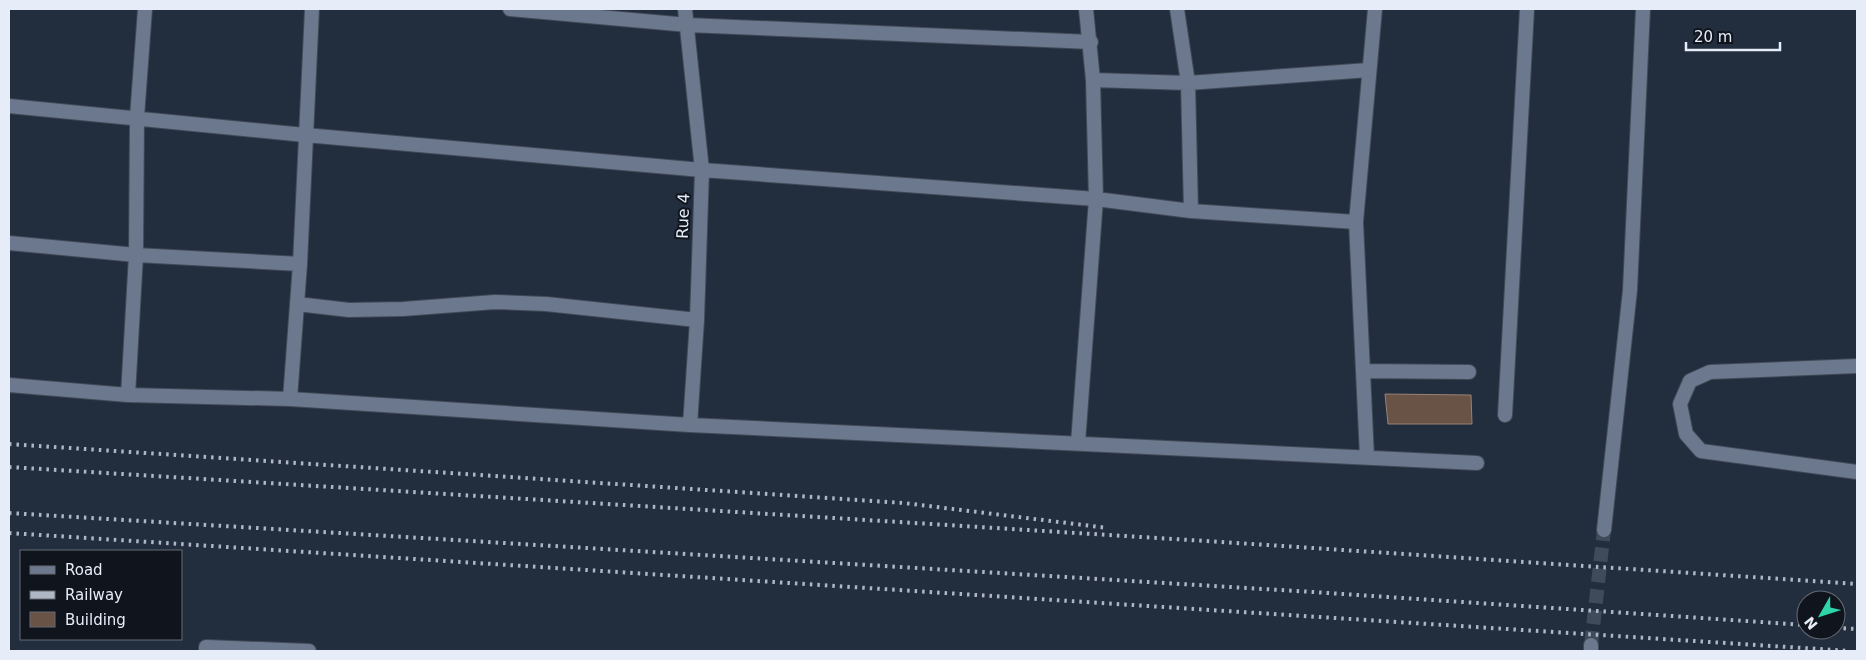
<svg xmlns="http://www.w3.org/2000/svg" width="1866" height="660" viewBox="0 0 1866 660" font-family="'DejaVu Sans',sans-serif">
<rect width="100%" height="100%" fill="#222d3e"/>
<!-- building -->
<path fill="#695347" stroke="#998274" d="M1385,394L1471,395L1472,424H1388Z"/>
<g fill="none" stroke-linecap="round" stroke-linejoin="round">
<!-- minor-tunnel -->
<path stroke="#3f4a5a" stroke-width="14" stroke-dasharray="14 7" stroke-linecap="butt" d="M1591,645L1604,530"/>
<defs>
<path id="minor" d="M510,9L688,25L1091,42
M685,9L702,170L697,320L690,425
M1177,9L1188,83L1191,211
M1093,80L1188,83L1369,70
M9,106L305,135L702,170L1096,199L1191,211L1356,222
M9,243L136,255L300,264
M297,304L349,310L403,309L495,302L546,304L697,320
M1857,366L1710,372L1690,381L1680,404L1686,434L1701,451L1857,472
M1363,371L1469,372
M9,385L128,395L290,399L690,425L1477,463
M128,395L136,255L137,117L145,9
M290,399L300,264L312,9
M1505,415L1527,9
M1078,443L1096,199L1093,80L1086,9
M1367,457L1356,222L1375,9
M1604,530L1630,290L1643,9
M206,651V647L309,651
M1591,651V645"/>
</defs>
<!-- minor casing -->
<use href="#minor" stroke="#404957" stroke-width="16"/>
<!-- minor -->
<use href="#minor" stroke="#6c788d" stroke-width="14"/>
<!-- rail -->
<path stroke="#afb7c4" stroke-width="4" stroke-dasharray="2.5 5" stroke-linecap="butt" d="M9,444L904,503L1108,528
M9,467L1222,542L1857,584
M9,513L1313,592L1806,625
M9,533L1850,651
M1836,628L1857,629"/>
</g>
<g text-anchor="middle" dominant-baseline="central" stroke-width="4" stroke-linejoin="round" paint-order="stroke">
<!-- street labels -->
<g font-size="16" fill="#e6edf8" stroke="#10151d">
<text transform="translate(683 216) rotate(-88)">Rue 4</text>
</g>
</g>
<!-- border -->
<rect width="1866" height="660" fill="none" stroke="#e6edf8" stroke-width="20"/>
<!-- legend -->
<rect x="20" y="550" width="162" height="90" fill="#10151d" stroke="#666b75"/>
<rect x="30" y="566" width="25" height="8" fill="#6c788d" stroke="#666b75"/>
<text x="65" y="575" font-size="15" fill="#e6edf8">Road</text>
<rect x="30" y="591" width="25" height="8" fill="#afb7c4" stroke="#666b75"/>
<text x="65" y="600" font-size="15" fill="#e6edf8">Railway</text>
<rect x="30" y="612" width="25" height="15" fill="#695347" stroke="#666b75"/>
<text x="65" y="625" font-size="15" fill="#e6edf8">Building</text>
<!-- north arrow -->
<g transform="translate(1821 615) rotate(231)"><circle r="24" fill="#10151d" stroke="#666b75"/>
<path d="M0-4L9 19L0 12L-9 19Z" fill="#2fd4aa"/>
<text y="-8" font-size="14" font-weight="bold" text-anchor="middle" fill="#e6edf8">N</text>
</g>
<!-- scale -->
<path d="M1686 42v8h94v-8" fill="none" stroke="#e6edf8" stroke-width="2.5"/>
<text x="1694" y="42" font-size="15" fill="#e6edf8" stroke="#10151d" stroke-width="4" paint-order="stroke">20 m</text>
</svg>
